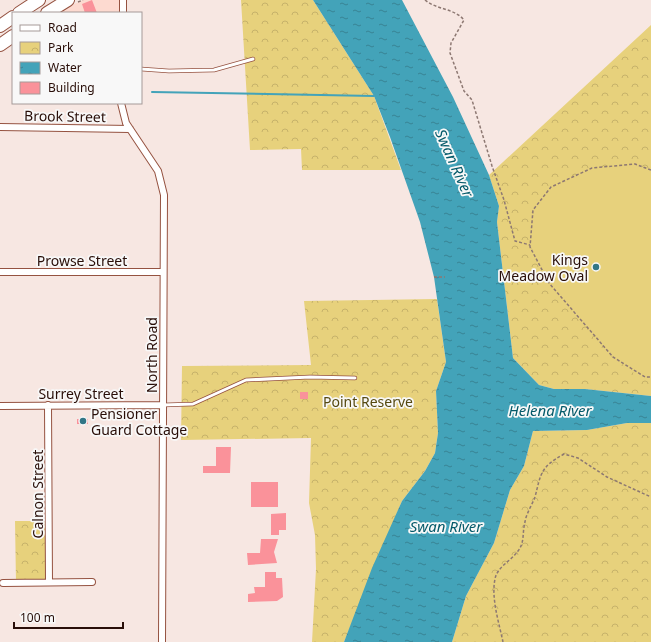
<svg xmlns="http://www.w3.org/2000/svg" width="651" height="642" viewBox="0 0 651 642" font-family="'Noto Sans',sans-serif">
<defs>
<pattern id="park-crowns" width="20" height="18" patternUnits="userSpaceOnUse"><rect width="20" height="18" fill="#e7d17c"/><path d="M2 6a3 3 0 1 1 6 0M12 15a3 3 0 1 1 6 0" fill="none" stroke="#c6b26a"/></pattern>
<pattern id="water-ripples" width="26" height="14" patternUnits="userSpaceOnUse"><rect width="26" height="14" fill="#43a3b9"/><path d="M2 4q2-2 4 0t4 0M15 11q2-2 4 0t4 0" fill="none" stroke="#388394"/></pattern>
</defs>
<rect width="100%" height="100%" fill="#f7e7e2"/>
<!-- built -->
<path fill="#fddad0" d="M83,0H123V13H56Z"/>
<!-- park -->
<path fill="url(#park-crowns)" d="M241,0H313L374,96L401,170H302L301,149L250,150Z
M651,25V396L585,389H554L539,385L513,358L497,222L499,206L489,175Z
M437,299L446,362L436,391L438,433L435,453L425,471L402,501L344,642H312L316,569L315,535L309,503L311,438L181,440L182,366L311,365L304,301Z
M627,423H651V642H452L466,596L494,543L510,490L524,466L533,431L587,430Z
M15,521H48L49,582L16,583Z"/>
<!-- garden -->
<path fill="#e7d17c" d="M635,164L651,170V380H643L613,357L553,287L530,245L533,210L551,187L592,168Z"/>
<!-- water -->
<path fill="url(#water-ripples)" d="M313,0H402L453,97L489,175L499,206L497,222L513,358L539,385L554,389H585L651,396V423H627L587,430L533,431L524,466L510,490L494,543L466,596L452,642H344L372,568L402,501L425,471L435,453L438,433L436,391L446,362L434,277L420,222L390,137L374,96Z"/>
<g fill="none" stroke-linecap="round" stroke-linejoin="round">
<!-- stream -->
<path stroke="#43a3b9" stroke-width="2" d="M152,92L374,96"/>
</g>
<!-- building -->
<path fill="#fa929a" d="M92,0L97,13H85L82,4Z
M300,392H308V399H300Z
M77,419H88V424H77Z
M216,447H231L230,473H203V466H216Z
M251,482H278V507H251Z
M286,513V530H279V535H271V514Z
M261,539H278L274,552L277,563L248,565L247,553H260Z
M265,572H276V578H282L283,597L277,601L248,602V594L255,593L254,587H265Z"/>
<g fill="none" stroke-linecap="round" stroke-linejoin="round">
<defs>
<path id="lane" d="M141,69L169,71L214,70L253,59
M163,405L193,404L246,380L310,377L355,378"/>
<path id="street" d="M123,13V0
M121,103L126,123L158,171L164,195L162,642
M0,127L130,129
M0,272H163
M48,405L49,582
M0,406L163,405
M3,583L92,582"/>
<path id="highway" d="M19,13L39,0
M47,13L68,0
M0,26L13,17
M0,45L13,36"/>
</defs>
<!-- lane casing -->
<use href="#lane" stroke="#955240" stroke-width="4.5"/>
<!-- street casing -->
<use href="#street" stroke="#955240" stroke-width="8"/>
<!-- highway casing -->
<use href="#highway" stroke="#955240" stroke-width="14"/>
<!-- path -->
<path stroke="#8d7872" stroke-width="1.5" stroke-dasharray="3 2" stroke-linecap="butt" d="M425,0C437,10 454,8 464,20L451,43L450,53L464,91L472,100L492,166L504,200L515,241L530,245
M78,2L83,0
M651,170L635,164L592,168L551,187L533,210L530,247L549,283L613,357L645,377H651
M434,277H445
M503,642C499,623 491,598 495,579C497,567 511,561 518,551C525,542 522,533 525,522C526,514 532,505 535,497C541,474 540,467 564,454L578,458L607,477L651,497"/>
<!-- lane -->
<use href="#lane" stroke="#fff" stroke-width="3"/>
<!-- street -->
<use href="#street" stroke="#fff" stroke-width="6"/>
<!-- highway -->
<use href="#highway" stroke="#fff" stroke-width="12"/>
</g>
<!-- markers -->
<g fill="#327686" stroke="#f8f8f8" stroke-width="1.5">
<circle cx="596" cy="267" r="4"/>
<circle cx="83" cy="421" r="4"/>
</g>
<g text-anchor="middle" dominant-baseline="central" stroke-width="3.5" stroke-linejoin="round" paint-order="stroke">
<!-- street labels -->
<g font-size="14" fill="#290e08" stroke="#f8f8f8">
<text transform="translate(65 116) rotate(1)">Brook Street</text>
<text x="82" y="260">Prowse Street</text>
<text transform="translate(151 355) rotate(-90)">North Road</text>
<text x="81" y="393">Surrey Street</text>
<text transform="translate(37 494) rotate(-90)">Calnon Street</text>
</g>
<!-- poi labels -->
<g font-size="14" fill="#290e08" stroke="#f8f8f8" text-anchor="end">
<text x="588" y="259">Kings<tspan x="588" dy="16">Meadow Oval</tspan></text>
<text x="91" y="413" text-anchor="start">Pensioner<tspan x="91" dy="16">Guard Cottage</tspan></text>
</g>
<!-- park labels -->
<g font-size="14" fill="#564910" stroke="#f8f8f8">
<text x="368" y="401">Point Reserve</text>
</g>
<!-- water labels -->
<g font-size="15" font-style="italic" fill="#055a6a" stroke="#f8f8f8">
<text transform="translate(455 163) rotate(66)">Swan River</text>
<text x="550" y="410">Helena River</text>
<text x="446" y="526">Swan River</text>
</g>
</g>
<!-- legend -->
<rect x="12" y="12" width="130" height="92" fill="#f8f8f8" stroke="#a59a98"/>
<rect x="20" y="25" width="20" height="6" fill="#ffffff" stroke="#a59a98"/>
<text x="48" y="32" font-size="12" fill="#290e08">Road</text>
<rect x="20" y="42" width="20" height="12" fill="url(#park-crowns)" stroke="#a59a98"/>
<text x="48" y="52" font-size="12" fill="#290e08">Park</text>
<rect x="20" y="62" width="20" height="12" fill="url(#water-ripples)" stroke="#a59a98"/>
<text x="48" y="72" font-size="12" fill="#290e08">Water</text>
<rect x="20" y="82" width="20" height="12" fill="#fa929a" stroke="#a59a98"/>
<text x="48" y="92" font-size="12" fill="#290e08">Building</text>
<!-- scale -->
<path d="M14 622v6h109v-6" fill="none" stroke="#290e08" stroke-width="2"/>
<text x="20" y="622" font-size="12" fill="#290e08" stroke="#f8f8f8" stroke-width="3" paint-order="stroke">100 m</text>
</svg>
